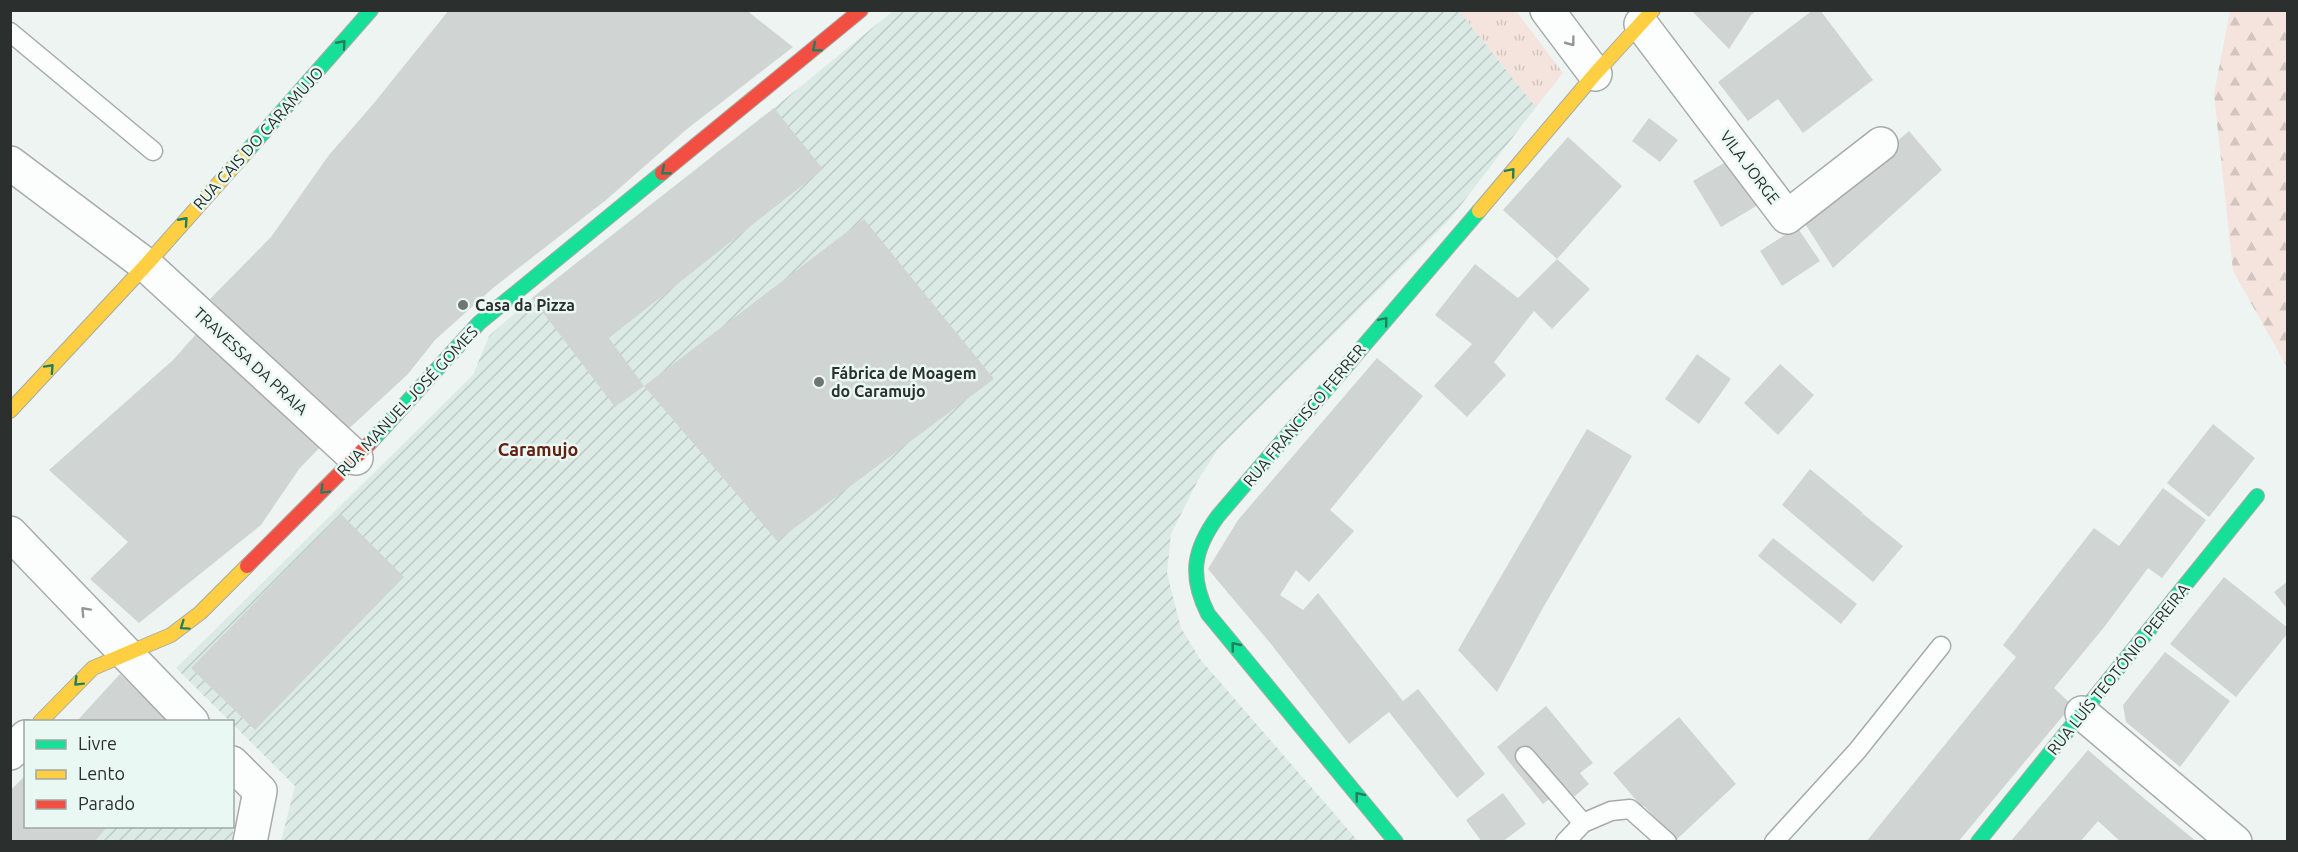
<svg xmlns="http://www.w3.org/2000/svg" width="2298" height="852" viewBox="0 0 2298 852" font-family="Ubuntu,sans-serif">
<defs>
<pattern id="industrial-furrows" width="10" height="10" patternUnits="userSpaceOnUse" patternTransform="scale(1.5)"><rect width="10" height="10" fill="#dceae6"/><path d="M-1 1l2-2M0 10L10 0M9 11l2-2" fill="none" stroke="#bdc9c6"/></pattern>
<pattern id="grass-tufts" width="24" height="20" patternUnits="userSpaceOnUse" patternTransform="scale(1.5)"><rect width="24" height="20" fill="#f5e4de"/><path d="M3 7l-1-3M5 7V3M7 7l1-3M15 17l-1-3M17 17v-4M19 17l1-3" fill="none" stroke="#d2c4bf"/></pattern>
<pattern id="forest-firs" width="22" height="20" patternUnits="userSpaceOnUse" patternTransform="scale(1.5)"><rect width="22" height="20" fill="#f5e4de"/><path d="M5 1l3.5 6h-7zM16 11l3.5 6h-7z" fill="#d2c4bf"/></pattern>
</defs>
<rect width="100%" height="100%" fill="#eef4f2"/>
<!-- industrial -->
<path fill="url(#industrial-furrows)" d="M893,11H1459L1536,107L1451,218L1218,449L1198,480L1171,534L1167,573L1181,628L1200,659L1358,841H281L295,786L176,668L473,375L489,336L532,298L774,108Z
M25,775L26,826L233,825V842L11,841L10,791Z"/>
<!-- grass -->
<path fill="url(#grass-tufts)" d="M1459,11H1516L1563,73L1536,107Z"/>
<!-- forest -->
<path fill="url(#forest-firs)" d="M2230,11H2287V367L2233,271L2214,94Z"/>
<!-- building -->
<path fill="#d0d5d3" d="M449,10H746L793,47L687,129L606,200L493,288L435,340L408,374L342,435L210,299L271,237L329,155L374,103Z
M1691,10H1757L1751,15L1729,49Z
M1813,10H1820L1873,80L1803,133L1778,99L1748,121L1718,82Z
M774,108L823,169L609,338L644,386L615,407L532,298Z
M1649,118L1678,140L1660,162L1632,141Z
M1909,131L1942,170L1833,268L1804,222Z
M1568,137L1622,186L1557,259L1503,210Z
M1736,156L1763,202L1721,227L1693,181Z
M864,219L994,379L777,541L644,386Z
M1797,227L1820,261L1782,286L1760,251Z
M1557,259L1590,289L1552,329L1534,311L1494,362L1506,375L1467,417L1434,386L1472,344L1435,315L1475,264L1518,298Z
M197,333L324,443L299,469L261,525L139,623L90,579L128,542L49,470L173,360Z
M1697,354L1731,379L1699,424L1665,399Z
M1377,358L1423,396L1330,510L1354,531L1309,582L1296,570L1280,595L1303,610L1318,593L1403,701L1418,689L1485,774L1457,798L1389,712L1349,744L1271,644L1208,569L1238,520Z
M1780,364L1814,395L1778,435L1744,403Z
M2213,424L2255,458L2209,517L2167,483Z
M1587,429L1632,456L1544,606L1497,692L1458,650Z
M1810,469L1863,513L1859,518L1863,514L1903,546L1873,582L1782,505Z
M2163,488L2206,520L2162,578L2148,568L2105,626L2054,688L2072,705L1958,842H1866L2016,657L2003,645L2094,528L2119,546Z
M341,514L404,577L255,730L191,668Z
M1773,538L1857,604L1841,624L1758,556Z
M2224,577L2288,628V633L2236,697L2170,644Z
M2288,581V610L2274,592Z
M2165,652L2230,701L2180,767L2126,722L2123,705Z
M120,674L170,722H76Z
M1546,706L1593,763L1580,773L1589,784L1562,807L1553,796L1543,804L1497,747Z
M1679,717L1736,784L1676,840L1644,806L1642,807L1613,773Z
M2088,750L2146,800L2197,842H2121L2098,821L2080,842H2010Z
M26,775V826H108L94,842H10V791Z
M1503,793L1526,824L1502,842H1482L1466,820Z"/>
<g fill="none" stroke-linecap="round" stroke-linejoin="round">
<defs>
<path id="lane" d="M10,32L153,151
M1525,756L1583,823L1565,842
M1583,823L1611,811L1630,809L1667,842
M1774,842L1857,751L1941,646"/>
<path id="street" d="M1547,10L1595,74
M1641,24L1787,217L1881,144
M10,163L146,265L356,458
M10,533L192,722
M2082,713L2235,842
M10,753L26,737
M232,763L260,791L250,842"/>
<path id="fast" d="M242,157L371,10
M369,444L479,323L662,173
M1396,842L1208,614C1189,576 1193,550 1218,516L1479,211
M1978,842L2257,496"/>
<path id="slow" d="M1479,211L1595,74L1653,10
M10,411L146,265L242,157
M40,722L93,668L171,635L200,613L247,566"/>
<path id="jam" d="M662,173L861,10
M247,566L369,444"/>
</defs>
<!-- lane casing -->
<use href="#lane" stroke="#a6aba9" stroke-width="21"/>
<!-- street casing -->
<use href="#street" stroke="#a6aba9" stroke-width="36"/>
<!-- fast casing -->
<use href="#fast" stroke="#a6aba9" stroke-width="16"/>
<!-- slow casing -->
<use href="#slow" stroke="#a6aba9" stroke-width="16"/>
<!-- jam casing -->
<use href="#jam" stroke="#a6aba9" stroke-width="16"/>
<!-- lane -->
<use href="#lane" stroke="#fcfdfd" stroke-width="18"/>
<!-- street -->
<use href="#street" stroke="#fcfdfd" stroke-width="33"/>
<!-- fast -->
<use href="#fast" stroke="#16e098" stroke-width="14"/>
<!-- slow -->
<use href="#slow" stroke="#ffcf43" stroke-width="14"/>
<!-- jam -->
<use href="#jam" stroke="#f24e42" stroke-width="14"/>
</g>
<!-- one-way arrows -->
<defs><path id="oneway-chevron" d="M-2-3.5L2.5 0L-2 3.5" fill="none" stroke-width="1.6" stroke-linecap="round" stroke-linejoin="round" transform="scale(1.5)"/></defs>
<g stroke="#949696">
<use href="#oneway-chevron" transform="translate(1571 42) rotate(53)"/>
<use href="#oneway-chevron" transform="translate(85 611) rotate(-133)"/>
</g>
<g stroke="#227f5e">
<use href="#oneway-chevron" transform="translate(342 44) rotate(-48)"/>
<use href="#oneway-chevron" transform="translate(816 48) rotate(141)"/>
<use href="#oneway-chevron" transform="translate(665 171) rotate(141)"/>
<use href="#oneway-chevron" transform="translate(1511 172) rotate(-50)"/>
<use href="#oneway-chevron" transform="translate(184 221) rotate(-48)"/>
<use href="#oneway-chevron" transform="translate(1384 321) rotate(-50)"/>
<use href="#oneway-chevron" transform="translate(50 368) rotate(-47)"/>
<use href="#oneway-chevron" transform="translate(324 490) rotate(135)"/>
<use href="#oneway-chevron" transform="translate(184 626) rotate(145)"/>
<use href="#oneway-chevron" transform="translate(1235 646) rotate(-129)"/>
<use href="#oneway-chevron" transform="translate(78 682) rotate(135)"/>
<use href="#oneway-chevron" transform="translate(1359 796) rotate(-129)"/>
</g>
<!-- markers -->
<g fill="#6f7573" stroke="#eaf8f3" stroke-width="2">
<circle cx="463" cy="305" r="6"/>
<circle cx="819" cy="382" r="6"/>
</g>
<g text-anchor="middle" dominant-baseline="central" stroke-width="5" stroke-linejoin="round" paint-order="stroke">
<!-- street labels -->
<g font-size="16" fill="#2b302f" stroke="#eaf8f3">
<text transform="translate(258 138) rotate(-48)">RUA CAIS DO CARAMUJO</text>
<text transform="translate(1750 167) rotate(53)">VILA JORGE</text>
<text transform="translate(251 361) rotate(43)">TRAVESSA DA PRAIA</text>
<text transform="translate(407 401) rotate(-47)">RUA MANUEL JOSÉ GOMES</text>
<text transform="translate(1304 415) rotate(-50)">RUA FRANCISCO FERRER</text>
<text transform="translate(2118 669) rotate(-51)">RUA LUÍS TEOTÓNIO PEREIRA</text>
</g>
<!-- poi labels -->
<g font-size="16" font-weight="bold" fill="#2b302f" stroke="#eaf8f3" text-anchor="start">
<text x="475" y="305">Casa da Pizza</text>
<text x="831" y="373">Fábrica de Moagem<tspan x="831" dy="18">do Caramujo</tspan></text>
</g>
<!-- neighbourhood labels -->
<g font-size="18" font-weight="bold" fill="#632012" stroke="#eaf8f3">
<text x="538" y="449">Caramujo</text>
</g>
</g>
<!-- border -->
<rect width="2298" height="852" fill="none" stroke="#2b302f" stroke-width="24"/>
<!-- legend -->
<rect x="24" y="720" width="210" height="108" fill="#eaf8f3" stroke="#9ea8a5" stroke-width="1.5"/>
<rect x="36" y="740" width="30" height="9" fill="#16e098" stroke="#9ea8a5" stroke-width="1.5"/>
<text x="78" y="750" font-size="18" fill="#2b302f">Livre</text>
<rect x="36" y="770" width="30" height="9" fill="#ffcf43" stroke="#9ea8a5" stroke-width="1.5"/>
<text x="78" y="780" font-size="18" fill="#2b302f">Lento</text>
<rect x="36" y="800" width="30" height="9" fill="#f24e42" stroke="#9ea8a5" stroke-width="1.5"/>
<text x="78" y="810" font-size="18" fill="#2b302f">Parado</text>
</svg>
